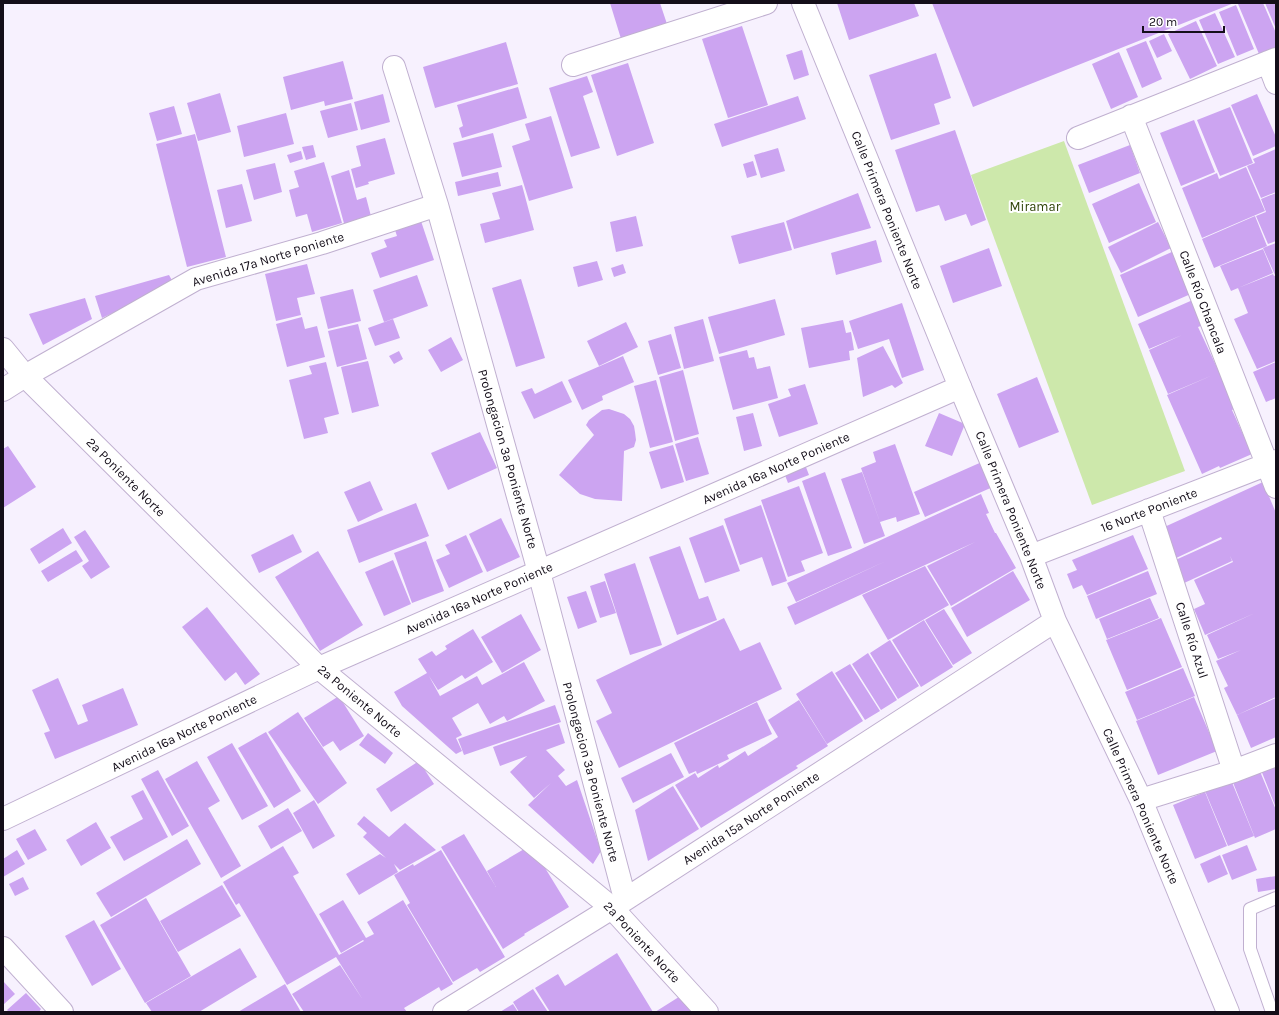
<svg xmlns="http://www.w3.org/2000/svg" width="1279" height="1015" viewBox="0 0 1279 1015" font-family="Karla,sans-serif">
<rect width="100%" height="100%" fill="#f7f1fe"/>
<!-- green -->
<path fill="#cde8ab" d="M1064,141L1185,471L1092,505L971,175Z"/>
<!-- building -->
<path fill="#cca4f1" d="M610,3H660L668,27L622,42Z
M837,3H914L919,16L849,40Z
M932,3H1234L973,107Z
M1241,3H1263L1276,33V47L1259,54L1238,4Z
M1265,3H1276V29Z
M1236,5L1254,49L1237,56L1219,12Z
M1215,13L1235,57L1218,64L1199,20Z
M1196,21L1217,66L1190,79L1168,34Z
M742,26L768,105L728,118L702,39Z
M1164,34L1172,51L1157,58L1149,41Z
M1146,41L1162,79L1142,88L1126,49Z
M506,42L518,84L435,108L423,67Z
M802,50L809,75L794,80L786,55Z
M1119,52L1138,97L1111,109L1092,64Z
M936,53L951,98L934,104L940,124L891,140L869,75Z
M343,61L353,99L325,106L324,101L291,110L283,77Z
M628,63L654,143L617,156L591,75Z
M587,76L593,92L583,96L600,148L571,157L549,88Z
M518,87L527,118L462,138L459,128L463,126L457,105Z
M220,93L231,132L198,141L187,103Z
M383,94L390,122L361,130L354,102Z
M1257,94L1276,137V146L1253,156L1231,105Z
M798,96L806,119L722,147L714,124Z
M351,103L358,130L328,138L320,111Z
M174,106L182,134L157,141L149,113Z
M1230,107L1253,163L1220,176L1197,120Z
M286,113L294,144L244,157L237,126Z
M551,116L573,188L529,201L512,146L530,140L525,124Z
M1194,120L1215,172L1181,186L1160,133Z
M955,130L986,220L971,226L966,214L945,221L939,205L916,212L895,150Z
M493,133L502,167L462,177L453,143Z
M195,134L226,257L187,267L156,144Z
M385,138L395,174L368,182L369,184L356,188L351,169L361,166L356,146Z
M313,145L316,157L306,160L302,147Z
M1130,145L1140,173L1089,193L1078,165Z
M778,148L785,171L761,178L754,155Z
M1276,149V192L1261,198L1247,166L1255,163L1253,159Z
M301,151L303,159L290,163L287,155Z
M753,161L757,175L747,178L743,164Z
M324,162L342,223L312,232L307,214L296,217L289,190L299,187L294,171Z
M275,163L282,192L254,200L246,170Z
M1246,167L1265,211L1202,238L1182,188L1217,173L1219,179Z
M349,170L357,200L366,197L372,220L345,227L331,176Z
M498,172L501,186L458,196L455,182Z
M1139,183L1156,222L1109,243L1092,204Z
M242,184L252,221L226,228L217,190Z
M522,185L534,230L485,243L480,224L500,219L492,193Z
M858,193L871,228L794,249L786,221Z
M1276,193V241L1268,244L1256,216L1266,212L1261,199Z
M636,216L643,246L616,252L610,222Z
M1255,216L1267,246L1214,268L1202,239Z
M421,221L434,260L380,278L371,253L387,247L384,240L397,236L395,230Z
M784,222L792,250L739,264L731,236Z
M1158,222L1171,248L1121,273L1108,247Z
M876,240L882,262L836,275L831,253Z
M1276,243V274L1275,275L1263,248Z
M989,248L1002,286L953,303L940,266Z
M1263,249L1273,273L1231,291L1220,266Z
M1174,251L1193,293L1138,317L1120,275Z
M597,261L603,280L578,287L573,267Z
M307,264L315,294L297,298L301,315L276,321L265,274Z
M623,264L626,273L614,277L611,268Z
M1273,274L1274,276L1276,275V361L1257,369L1234,319L1248,313L1238,288Z
M169,275L174,284L102,318L95,296Z
M417,275L428,306L384,322L373,290Z
M521,279L545,358L516,367L492,288Z
M353,289L361,321L328,329L320,297Z
M85,298L92,319L43,345L29,314Z
M775,299L785,335L719,354L708,317Z
M1195,299L1206,324L1198,327L1236,408L1232,410L1252,454L1220,468L1219,466L1202,474L1167,395L1213,375L1168,394L1149,350L1182,335L1149,349L1138,324Z
M902,303L924,370L902,378L889,339L858,349L849,321Z
M302,317L305,329L317,326L325,357L287,367L276,324Z
M393,319L400,338L375,346L368,328Z
M703,319L714,361L684,369L674,327Z
M843,320L846,333L851,332L854,350L849,351L850,360L809,368L801,328Z
M626,322L638,347L599,366L587,341Z
M358,324L367,359L337,367L328,331Z
M671,334L681,368L658,375L648,341Z
M451,337L463,360L441,372L428,350Z
M883,346L903,383L895,388L892,385L863,397L857,358Z
M747,350L749,358L754,357L757,369L770,366L778,398L733,410L719,357Z
M399,351L403,359L394,364L389,356Z
M623,356L634,382L602,396L603,400L582,410L568,380Z
M368,361L379,406L352,413L341,367Z
M326,362L339,414L324,418L328,433L304,439L289,380L312,374L309,366Z
M1276,362V398L1266,402L1253,372Z
M683,370L699,434L675,441L659,377Z
M1037,377L1059,432L1019,448L997,394Z
M656,380L673,442L650,448L634,386Z
M562,381L572,402L534,419L521,392L532,388L535,394Z
M805,384L818,424L779,437L768,404L791,396L788,389Z
M609,409L624,414L630,419L634,426L635,432L636,440L634,447L624,451L622,501L595,499L580,494L559,475L594,435L586,425L589,420L602,410Z
M753,413L762,446L744,451L736,417Z
M939,413L965,424L952,456L925,446Z
M480,432L497,468L448,490L431,453Z
M698,437L709,474L686,481L675,444Z
M895,444L920,514L897,522L896,517L880,522L861,468L876,462L873,452Z
M673,445L684,482L661,489L649,452Z
M8,446L36,487L3,508V449Z
M984,461L995,486L925,517L914,492Z
M804,462L809,475L788,483L783,470Z
M825,472L852,548L828,556L802,481Z
M862,472L885,536L864,544L841,479Z
M370,481L383,510L358,522L344,492Z
M1263,482L1276,513V697L1237,715L1224,688L1228,686L1216,661L1241,650L1218,659L1207,635L1255,613L1205,635L1194,609L1205,604L1194,580L1233,562L1230,556L1232,561L1182,584L1171,562L1222,539L1221,537L1174,559L1160,529Z
M799,486L823,553L801,561L805,571L788,577L761,500Z
M981,494L989,513L986,514L995,533H996L1016,568L951,606L927,566L975,542L795,625L787,607L886,561L796,602L787,583Z
M416,503L429,536L359,563L347,530Z
M761,505L787,581L772,586L762,557L740,565L724,519Z
M501,518L520,557L487,572L469,534Z
M723,525L740,571L705,583L689,538Z
M63,528L72,543L39,564L30,549Z
M85,530L110,567L91,579L82,566L89,561L74,537Z
M293,534L302,552L259,573L251,555Z
M466,535L483,572L449,588L436,560L450,554L445,545Z
M1133,535L1148,569L1087,595L1082,585L1073,589L1067,574L1077,570L1072,560Z
M426,541L444,591L412,603L394,553Z
M680,546L699,599L708,596L717,620L677,635L649,557Z
M76,550L83,561L48,582L41,571Z
M318,551L363,625L320,651L275,577Z
M393,560L411,604L384,616L365,572Z
M635,563L662,645L630,655L604,574Z
M925,566L949,605L888,640L862,595Z
M1013,571L1030,600L967,637L951,608Z
M1148,571L1157,594L1096,619L1087,596Z
M605,581L616,613L600,618L590,586Z
M586,591L597,622L578,629L567,597Z
M1150,598L1159,618L1107,639L1099,619Z
M207,607L260,674L245,685L236,672L225,681L182,627Z
M944,609L972,653L953,665L925,620Z
M521,614L541,650L502,673L481,637Z
M724,618L740,651L760,642L782,689L619,768L596,721L612,713L596,680Z
M1161,618L1182,667L1127,690L1106,640Z
M924,620L953,667L921,687L892,640Z
M473,629L493,662L465,679L462,675L438,690L429,676L446,707L440,696L477,676L482,685L524,662L545,701L507,721L504,716L490,724L478,703L452,718L462,735L456,738L462,751L456,754L402,706L394,692L427,673L418,659L432,651L436,656L447,649L445,646Z
M890,640L919,686L898,699L870,653Z
M868,653L897,700L881,710L852,664Z
M850,664L880,711L865,720L835,673Z
M1183,668L1195,696L1137,720L1125,692Z
M832,671L863,721L827,744L796,694Z
M58,678L78,725L88,721L82,705L123,688L138,725L55,759L44,733L50,731L32,690Z
M339,696L364,736L340,751L333,741L323,747L304,718Z
M1194,697L1217,751L1158,775L1136,721Z
M1276,698V737L1251,748L1237,715Z
M799,700L828,746L796,766L798,768L701,828L675,785L695,773L698,778L718,765L719,768L745,751L748,756L778,737L768,720Z
M757,702L772,734L727,755L729,759L697,774L696,771L689,774L674,743Z
M555,705L561,722L464,755L458,739Z
M298,712L347,783L318,804L268,732Z
M559,724L565,743L546,750L565,770L558,776L566,786L577,780L601,851L593,864L528,805L551,783L534,798L510,772L527,756L500,766L493,747Z
M266,732L301,791L274,808L238,748Z
M368,733L393,753L385,764L359,745Z
M232,743L268,806L242,820L207,757Z
M671,753L684,777L633,803L621,778Z
M197,761L220,801L208,808L241,866L221,878L165,779Z
M419,761L434,784L391,812L376,789Z
M1276,764V808L1261,770Z
M1259,769L1276,810V829L1255,838L1232,780Z
M158,770L189,826L172,836L141,779Z
M1231,780L1254,836L1228,846L1205,791Z
M673,786L699,829L648,861L635,810Z
M143,790L168,837L124,861L110,837L143,819L131,796Z
M1205,792L1227,846L1195,859L1173,805Z
M314,800L335,836L313,849L293,813Z
M288,808L302,831L271,849L258,826Z
M364,816L389,837L405,823L436,850L400,870L394,864L398,872L359,895L346,874L380,854L386,858L363,837L367,833L357,824Z
M96,822L111,848L81,866L66,840Z
M35,829L47,850L28,860L16,839Z
M464,834L496,887L487,871L531,845L569,907L524,934L525,935L503,949L441,847Z
M187,839L201,864L111,917L96,893Z
M1247,845L1257,870L1232,880L1222,855Z
M283,846L299,873L293,876L339,955L364,941L363,940L341,953L319,914L343,900L366,938L374,934L367,922L403,900L453,984L441,991L439,987L404,1008L407,1012H304L292,994L340,965L363,1000L336,957L287,985L239,903L236,905L223,882Z
M17,850L25,864L3,877V859Z
M441,850L505,957L480,972L477,968L453,982L407,905L410,903L394,875L413,864L414,866Z
M1220,855L1228,874L1208,883L1200,864Z
M1276,876V889L1258,892L1256,879Z
M23,877L29,889L15,896L9,884Z
M222,885L241,916L178,952L160,921Z
M146,898L191,976L145,1003L100,925Z
M94,920L121,969L92,986L65,936Z
M240,948L257,977L199,1012H152L146,1003Z
M617,953L653,1012H550L535,988L558,974L565,986Z
M3,981L15,994L3,1005Z
M285,984L301,1012H238Z
M533,989L548,1012H519L513,1002Z
M26,993L41,1009L39,1012H9L7,1010Z
M682,995L693,1012H655Z
M513,1004L518,1012H500Z"/>
<g fill="none" stroke-linecap="round" stroke-linejoin="round">
<defs>
<path id="service" d="M1272,1012L1250,949V909L1276,898"/>
<path id="minor" d="M1268,62L1276,83
M573,65L766,3
M394,67L437,205L539,572L625,899
M1131,116L1276,487
M1078,138L1276,59
M960,387L1031,556L1055,621L1141,800L1228,1012
M3,390L25,376L196,279L322,243L437,205
M1149,510L1234,771
M1031,556L1276,461
M1141,800L1234,771L1276,755
M3,948L62,1012
M444,1012L612,908L1055,621"/>
<path id="tertiary" d="M3,349L25,376L319,668L612,908L707,1012
M3,819L319,668L960,387L803,3"/>
</defs>
<!-- service casing -->
<use href="#service" stroke="#c0b0d0" stroke-width="14"/>
<!-- minor casing -->
<use href="#minor" stroke="#c0b0d0" stroke-width="24"/>
<!-- tertiary casing -->
<use href="#tertiary" stroke="#c0b0d0" stroke-width="24"/>
<!-- service -->
<use href="#service" stroke="#fff" stroke-width="12"/>
<!-- minor -->
<use href="#minor" stroke="#fff" stroke-width="22"/>
<!-- tertiary -->
<use href="#tertiary" stroke="#fff" stroke-width="22"/>
</g>
<g text-anchor="middle" dominant-baseline="central" stroke-width="4" stroke-linejoin="round" paint-order="stroke">
<!-- park labels -->
<g font-size="13" fill="#2e4306" stroke="#fff">
<text x="1035" y="206">Miramar</text>
</g>
<!-- street labels -->
<g font-size="13" fill="#140e19" stroke="#fff">
<text transform="translate(887 210) rotate(68)">Calle Primera Poniente Norte</text>
<text transform="translate(268 259) rotate(-17)">Avenida 17a Norte Poniente</text>
<text transform="translate(1203 302) rotate(69)">Calle Río Chancala</text>
<text transform="translate(508 459) rotate(74)">Prolongacion 3a Poniente Norte</text>
<text transform="translate(776 468) rotate(-24)">Avenida 16a Norte Poniente</text>
<text transform="translate(126 477) rotate(45)">2a Poniente Norte</text>
<text transform="translate(1011 510) rotate(68)">Calle Primera Poniente Norte</text>
<text transform="translate(1149 510) rotate(-21)">16 Norte Poniente</text>
<text transform="translate(479 598) rotate(-24)">Avenida 16a Norte Poniente</text>
<text transform="translate(1192 640) rotate(72)">Calle Río Azul</text>
<text transform="translate(360 701) rotate(40)">2a Poniente Norte</text>
<text transform="translate(184 733) rotate(-26)">Avenida 16a Norte Poniente</text>
<text transform="translate(591 772) rotate(75)">Prolongacion 3a Poniente Norte</text>
<text transform="translate(1141 806) rotate(66)">Calle Primera Poniente Norte</text>
<text transform="translate(751 818) rotate(-33)">Avenida 15a Norte Poniente</text>
<text transform="translate(642 942) rotate(47)">2a Poniente Norte</text>
</g>
</g>
<!-- border -->
<rect width="1279" height="1015" fill="none" stroke="#140e19" stroke-width="8"/>
<!-- scale -->
<path d="M1143 26v6h81v-6" fill="none" stroke="#140e19" stroke-width="2"/>
<text x="1149" y="26" font-size="12" fill="#140e19" stroke="#ffffff" stroke-width="3" paint-order="stroke">20 m</text>
</svg>
